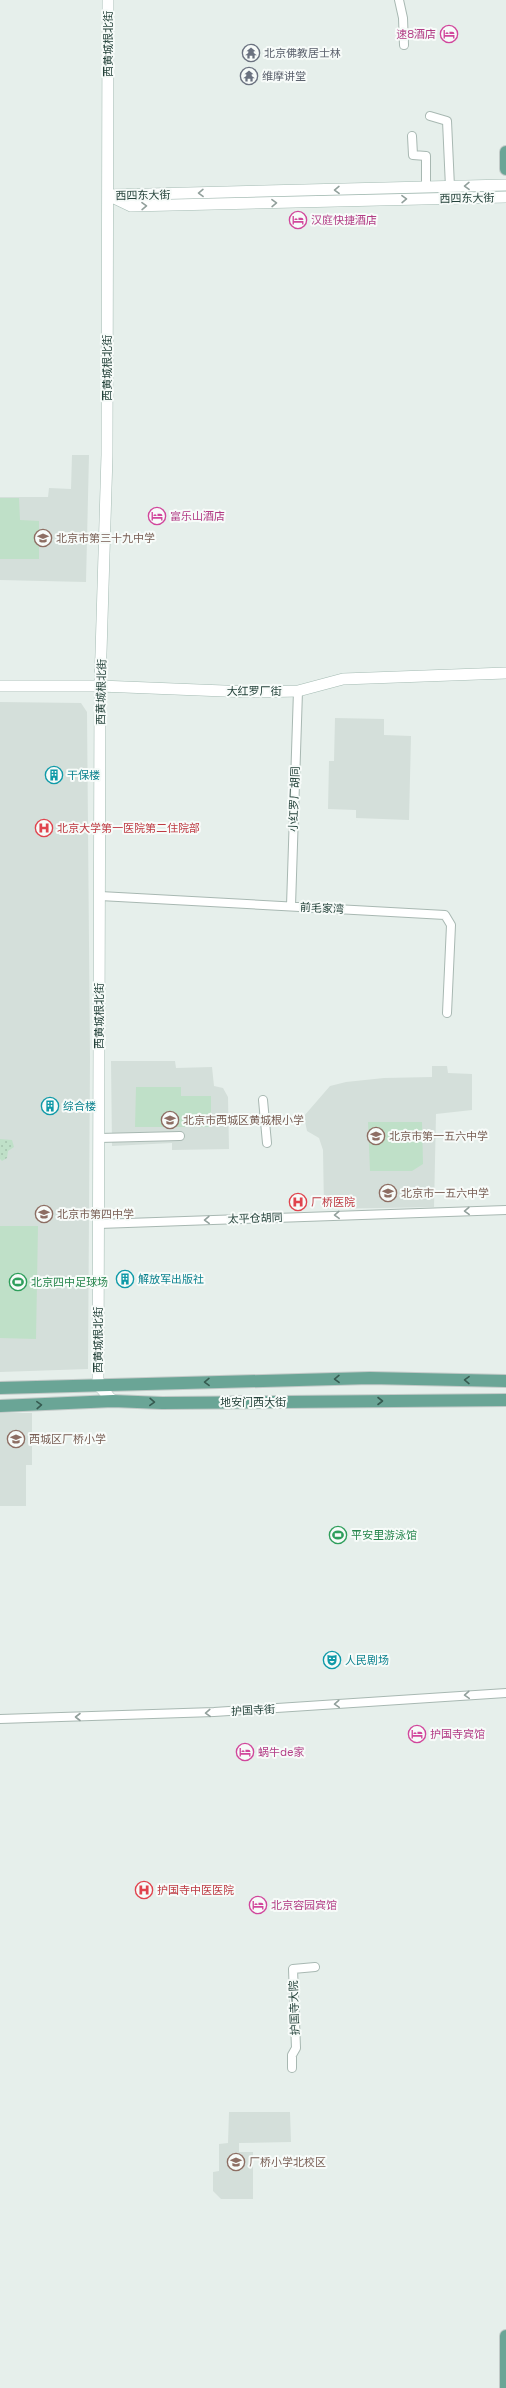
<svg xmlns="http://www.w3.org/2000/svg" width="506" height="2388" viewBox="0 0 506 2388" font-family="'Space Grotesk','Noto Sans SC',sans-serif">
<defs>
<pattern id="grass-dots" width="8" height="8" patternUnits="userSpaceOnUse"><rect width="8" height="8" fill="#bfe0c8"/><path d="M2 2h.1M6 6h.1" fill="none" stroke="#a4c1ad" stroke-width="1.8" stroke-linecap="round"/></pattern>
</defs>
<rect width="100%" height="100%" fill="#e6efeb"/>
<!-- built -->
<path fill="#d4dfda" d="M72,455H89L86,582L0,580V497H48L49,488L71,489Z
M0,702L81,703L87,712L90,1059L88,1369L0,1372Z
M335,718L384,719V735L411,736L409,820L356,818V810L328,809L329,761H334Z
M111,1061H175L176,1068L212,1067L214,1086L223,1088L228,1097L229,1149L172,1150V1143L112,1146Z
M432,1066H447L448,1073L472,1074V1110L436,1114L434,1207L324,1209L323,1150L319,1138L307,1131L304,1116L330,1086L346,1082L384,1078L432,1077Z
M0,1413H32V1465H26V1506H0Z
M229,2112H290L291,2142L239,2143V2152H253V2199H221L213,2191V2172L219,2171V2144L228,2143Z"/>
<!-- grass -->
<path fill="url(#grass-dots)" d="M0,1139L12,1140L14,1147L8,1151L7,1158L2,1161L0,1159Z"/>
<!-- garden -->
<path fill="#bfe0c8" d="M0,498H19L20,520L39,521V559H0Z
M136,1087H181V1096H211V1127H135Z
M368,1122H422L423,1164L412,1171H370Z
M0,1226H38L36,1339L0,1338Z"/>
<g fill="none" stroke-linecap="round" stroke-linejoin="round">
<defs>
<path id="street" d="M399,0L403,18L404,45
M430,116L447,121L450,187
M412,136L413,155L426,156V187
M100,896L445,915L451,925L447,1013
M291,906L298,691
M263,1100L267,1143
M99,1138L180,1136
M99,1224L506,1210
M0,1719L214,1712L506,1693
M292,2068V2055L296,2048L293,1969L315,1967"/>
<path id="secondary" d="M108,0L107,455L100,686L98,1385L113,1401
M108,195L131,206L506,197
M110,195L506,185
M0,686H100L249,692L298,691L343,679L506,673"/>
<path id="primary" d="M506,152V169
M0,1388L370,1378L506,1381
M0,1406L113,1401L162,1403L506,1400
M506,2388V2336"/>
</defs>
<!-- street casing -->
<use href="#street" stroke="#a8b8b2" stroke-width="10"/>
<!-- secondary casing -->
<use href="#secondary" stroke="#a4bbb3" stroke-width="12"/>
<!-- primary casing -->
<use href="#primary" stroke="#c2cac8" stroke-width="14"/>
<!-- street -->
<use href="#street" stroke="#fff" stroke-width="8"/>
<!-- secondary -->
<use href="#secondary" stroke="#fff" stroke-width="11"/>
<!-- primary -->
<use href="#primary" stroke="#6aa596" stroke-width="12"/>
</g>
<!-- one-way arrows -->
<defs><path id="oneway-chevron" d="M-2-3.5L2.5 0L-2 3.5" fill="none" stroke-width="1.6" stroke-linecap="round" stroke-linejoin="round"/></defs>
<g stroke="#92a09c">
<use href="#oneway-chevron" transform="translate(467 186) rotate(179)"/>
<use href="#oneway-chevron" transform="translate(337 190) rotate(179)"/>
<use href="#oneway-chevron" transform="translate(201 193) rotate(179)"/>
<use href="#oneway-chevron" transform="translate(404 199) rotate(-1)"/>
<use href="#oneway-chevron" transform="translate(274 203) rotate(-1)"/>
<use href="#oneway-chevron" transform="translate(144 206) rotate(-1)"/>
<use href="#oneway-chevron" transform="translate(467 1211) rotate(178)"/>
<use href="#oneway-chevron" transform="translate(337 1215) rotate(178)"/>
<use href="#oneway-chevron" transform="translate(207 1220) rotate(178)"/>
<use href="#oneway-chevron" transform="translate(467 1695) rotate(176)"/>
<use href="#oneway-chevron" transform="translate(337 1704) rotate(176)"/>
<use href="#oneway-chevron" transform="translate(208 1713) rotate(177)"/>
<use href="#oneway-chevron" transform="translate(78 1717) rotate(180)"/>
</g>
<g stroke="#365b51">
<use href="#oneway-chevron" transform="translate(337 1379) rotate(179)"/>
<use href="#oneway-chevron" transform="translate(467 1380) rotate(-179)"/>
<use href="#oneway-chevron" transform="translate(207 1382) rotate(179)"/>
<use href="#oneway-chevron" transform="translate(380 1401)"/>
<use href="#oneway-chevron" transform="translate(152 1402) rotate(2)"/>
<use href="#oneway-chevron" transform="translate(39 1405) rotate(-3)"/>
</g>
<!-- icons -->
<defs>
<symbol id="hotel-ring" viewBox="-11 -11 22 22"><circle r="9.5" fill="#f7fbf9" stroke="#d1479c" stroke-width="1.5"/><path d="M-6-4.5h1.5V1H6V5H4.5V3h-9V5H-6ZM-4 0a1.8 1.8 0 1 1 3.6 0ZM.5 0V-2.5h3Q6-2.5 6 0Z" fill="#d1479c"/></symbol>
<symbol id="temple-ring" viewBox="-11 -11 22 22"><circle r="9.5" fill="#f7fbf9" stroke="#6b7280" stroke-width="1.5"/><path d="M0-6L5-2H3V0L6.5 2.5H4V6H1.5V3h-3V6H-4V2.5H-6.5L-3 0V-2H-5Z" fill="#6b7280"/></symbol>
<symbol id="school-ring" viewBox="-11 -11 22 22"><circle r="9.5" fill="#f7fbf9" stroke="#8d6e63" stroke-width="1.5"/><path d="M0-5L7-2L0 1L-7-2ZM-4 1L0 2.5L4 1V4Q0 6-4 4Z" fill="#8d6e63"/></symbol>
<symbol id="building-ring" viewBox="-11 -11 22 22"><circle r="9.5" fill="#f7fbf9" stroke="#0f9aa8" stroke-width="1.5"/><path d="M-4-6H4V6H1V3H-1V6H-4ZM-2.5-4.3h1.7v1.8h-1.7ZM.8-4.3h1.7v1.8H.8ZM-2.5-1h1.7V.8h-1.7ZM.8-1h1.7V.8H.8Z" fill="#0f9aa8"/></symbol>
<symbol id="hospital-ring" viewBox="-11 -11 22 22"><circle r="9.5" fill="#f7fbf9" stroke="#e0444e" stroke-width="1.5"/><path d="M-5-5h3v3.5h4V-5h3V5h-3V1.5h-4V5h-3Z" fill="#e0444e"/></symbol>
<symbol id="stadium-ring" viewBox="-11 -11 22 22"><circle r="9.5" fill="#f7fbf9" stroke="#2e9e5b" stroke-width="1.5"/><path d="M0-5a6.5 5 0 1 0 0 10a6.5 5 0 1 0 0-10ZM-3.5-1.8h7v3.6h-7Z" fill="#2e9e5b"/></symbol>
<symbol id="theatre-ring" viewBox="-11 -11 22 22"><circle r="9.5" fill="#f7fbf9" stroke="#0f9aa8" stroke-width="1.5"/><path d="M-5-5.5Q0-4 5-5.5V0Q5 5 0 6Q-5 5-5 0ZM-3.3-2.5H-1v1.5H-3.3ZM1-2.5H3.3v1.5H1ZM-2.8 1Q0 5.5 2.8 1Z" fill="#0f9aa8"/></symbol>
</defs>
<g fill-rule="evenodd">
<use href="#hotel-ring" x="439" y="24" width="20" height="20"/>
<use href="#temple-ring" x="241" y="43" width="20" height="20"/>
<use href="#temple-ring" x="239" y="66" width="20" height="20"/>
<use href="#hotel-ring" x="288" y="210" width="20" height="20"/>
<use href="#hotel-ring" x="147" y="506" width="20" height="20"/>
<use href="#school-ring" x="33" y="528" width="20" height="20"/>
<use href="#building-ring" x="44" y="765" width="20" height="20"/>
<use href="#hospital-ring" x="34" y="818" width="20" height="20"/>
<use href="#building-ring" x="40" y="1096" width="20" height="20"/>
<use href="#school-ring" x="160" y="1110" width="20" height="20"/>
<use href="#school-ring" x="366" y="1126" width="20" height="20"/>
<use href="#school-ring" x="378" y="1183" width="20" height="20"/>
<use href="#hospital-ring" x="288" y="1192" width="20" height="20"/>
<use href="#school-ring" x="34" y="1204" width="20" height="20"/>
<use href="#building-ring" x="115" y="1269" width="20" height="20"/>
<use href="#stadium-ring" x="8" y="1272" width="20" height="20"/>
<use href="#school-ring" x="6" y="1429" width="20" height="20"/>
<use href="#stadium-ring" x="328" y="1525" width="20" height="20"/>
<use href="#theatre-ring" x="322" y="1650" width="20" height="20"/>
<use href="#hotel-ring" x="407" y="1724" width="20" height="20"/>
<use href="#hotel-ring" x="235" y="1742" width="20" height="20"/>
<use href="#hospital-ring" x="134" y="1880" width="20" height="20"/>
<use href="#hotel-ring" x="248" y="1895" width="20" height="20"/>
<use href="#school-ring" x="226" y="2152" width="20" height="20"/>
</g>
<g text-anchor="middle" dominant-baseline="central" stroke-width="4" stroke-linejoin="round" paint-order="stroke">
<!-- hotel labels -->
<g font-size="11" fill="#b23c85" stroke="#f7fbf9" text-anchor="start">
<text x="436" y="34" text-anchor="end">速8酒店</text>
<text x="311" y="220">汉庭快捷酒店</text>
<text x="170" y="516">富乐山酒店</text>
<text x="430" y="1734">护国寺宾馆</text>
<text x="258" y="1752">蜗牛de家</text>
<text x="271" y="1905">北京容园宾馆</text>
</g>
<!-- street labels -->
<g font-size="11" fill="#24423a" stroke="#f7fbf9">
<text transform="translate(108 44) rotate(-90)">西黄城根北街</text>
<text transform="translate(143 195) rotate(-1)">西四东大街</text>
<text transform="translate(467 198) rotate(-1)">西四东大街</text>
<text transform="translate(107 368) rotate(-90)">西黄城根北街</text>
<text x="254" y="691">大红罗厂街</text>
<text transform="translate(101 692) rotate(-89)">西黄城根北街</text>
<text transform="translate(294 799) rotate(-88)">小红罗厂胡同</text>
<text transform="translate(322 908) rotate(3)">前毛家湾</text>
<text transform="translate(99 1016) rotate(-90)">西黄城根北街</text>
<text transform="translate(255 1218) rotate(-2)">太平仓胡同</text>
<text transform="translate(98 1340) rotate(-90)">西黄城根北街</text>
<text x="253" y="1402">地安门西大街</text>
<text transform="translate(253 1710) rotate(-3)">护国寺街</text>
<text transform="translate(294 2008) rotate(-92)">护国寺大院</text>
</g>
<!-- worship labels -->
<g font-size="11" fill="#5b616d" stroke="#f7fbf9" text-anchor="start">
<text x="264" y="53">北京佛教居士林</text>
<text x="262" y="76">维摩讲堂</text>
</g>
<!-- education labels -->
<g font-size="11" fill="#785e54" stroke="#f7fbf9" text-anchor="start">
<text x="56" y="538">北京市第三十九中学</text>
<text x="183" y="1120">北京市西城区黄城根小学</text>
<text x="389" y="1136">北京市第一五六中学</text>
<text x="401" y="1193">北京市一五六中学</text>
<text x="57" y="1214">北京市第四中学</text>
<text x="29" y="1439">西城区厂桥小学</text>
<text x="249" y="2162">厂桥小学北校区</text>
</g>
<!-- culture labels -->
<g font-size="11" fill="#0d838f" stroke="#f7fbf9" text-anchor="start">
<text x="67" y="775">干保楼</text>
<text x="63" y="1106">综合楼</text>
<text x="138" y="1279">解放军出版社</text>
<text x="345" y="1660">人民剧场</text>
</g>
<!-- health labels -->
<g font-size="11" fill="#be3a42" stroke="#f7fbf9" text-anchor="start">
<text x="57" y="828">北京大学第一医院第二住院部</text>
<text x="311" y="1202">厂桥医院</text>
<text x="157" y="1890">护国寺中医医院</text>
</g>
<!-- leisure labels -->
<g font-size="11" fill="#27864d" stroke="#f7fbf9" text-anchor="start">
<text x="31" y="1282">北京四中足球场</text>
<text x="351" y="1535">平安里游泳馆</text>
</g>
</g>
</svg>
